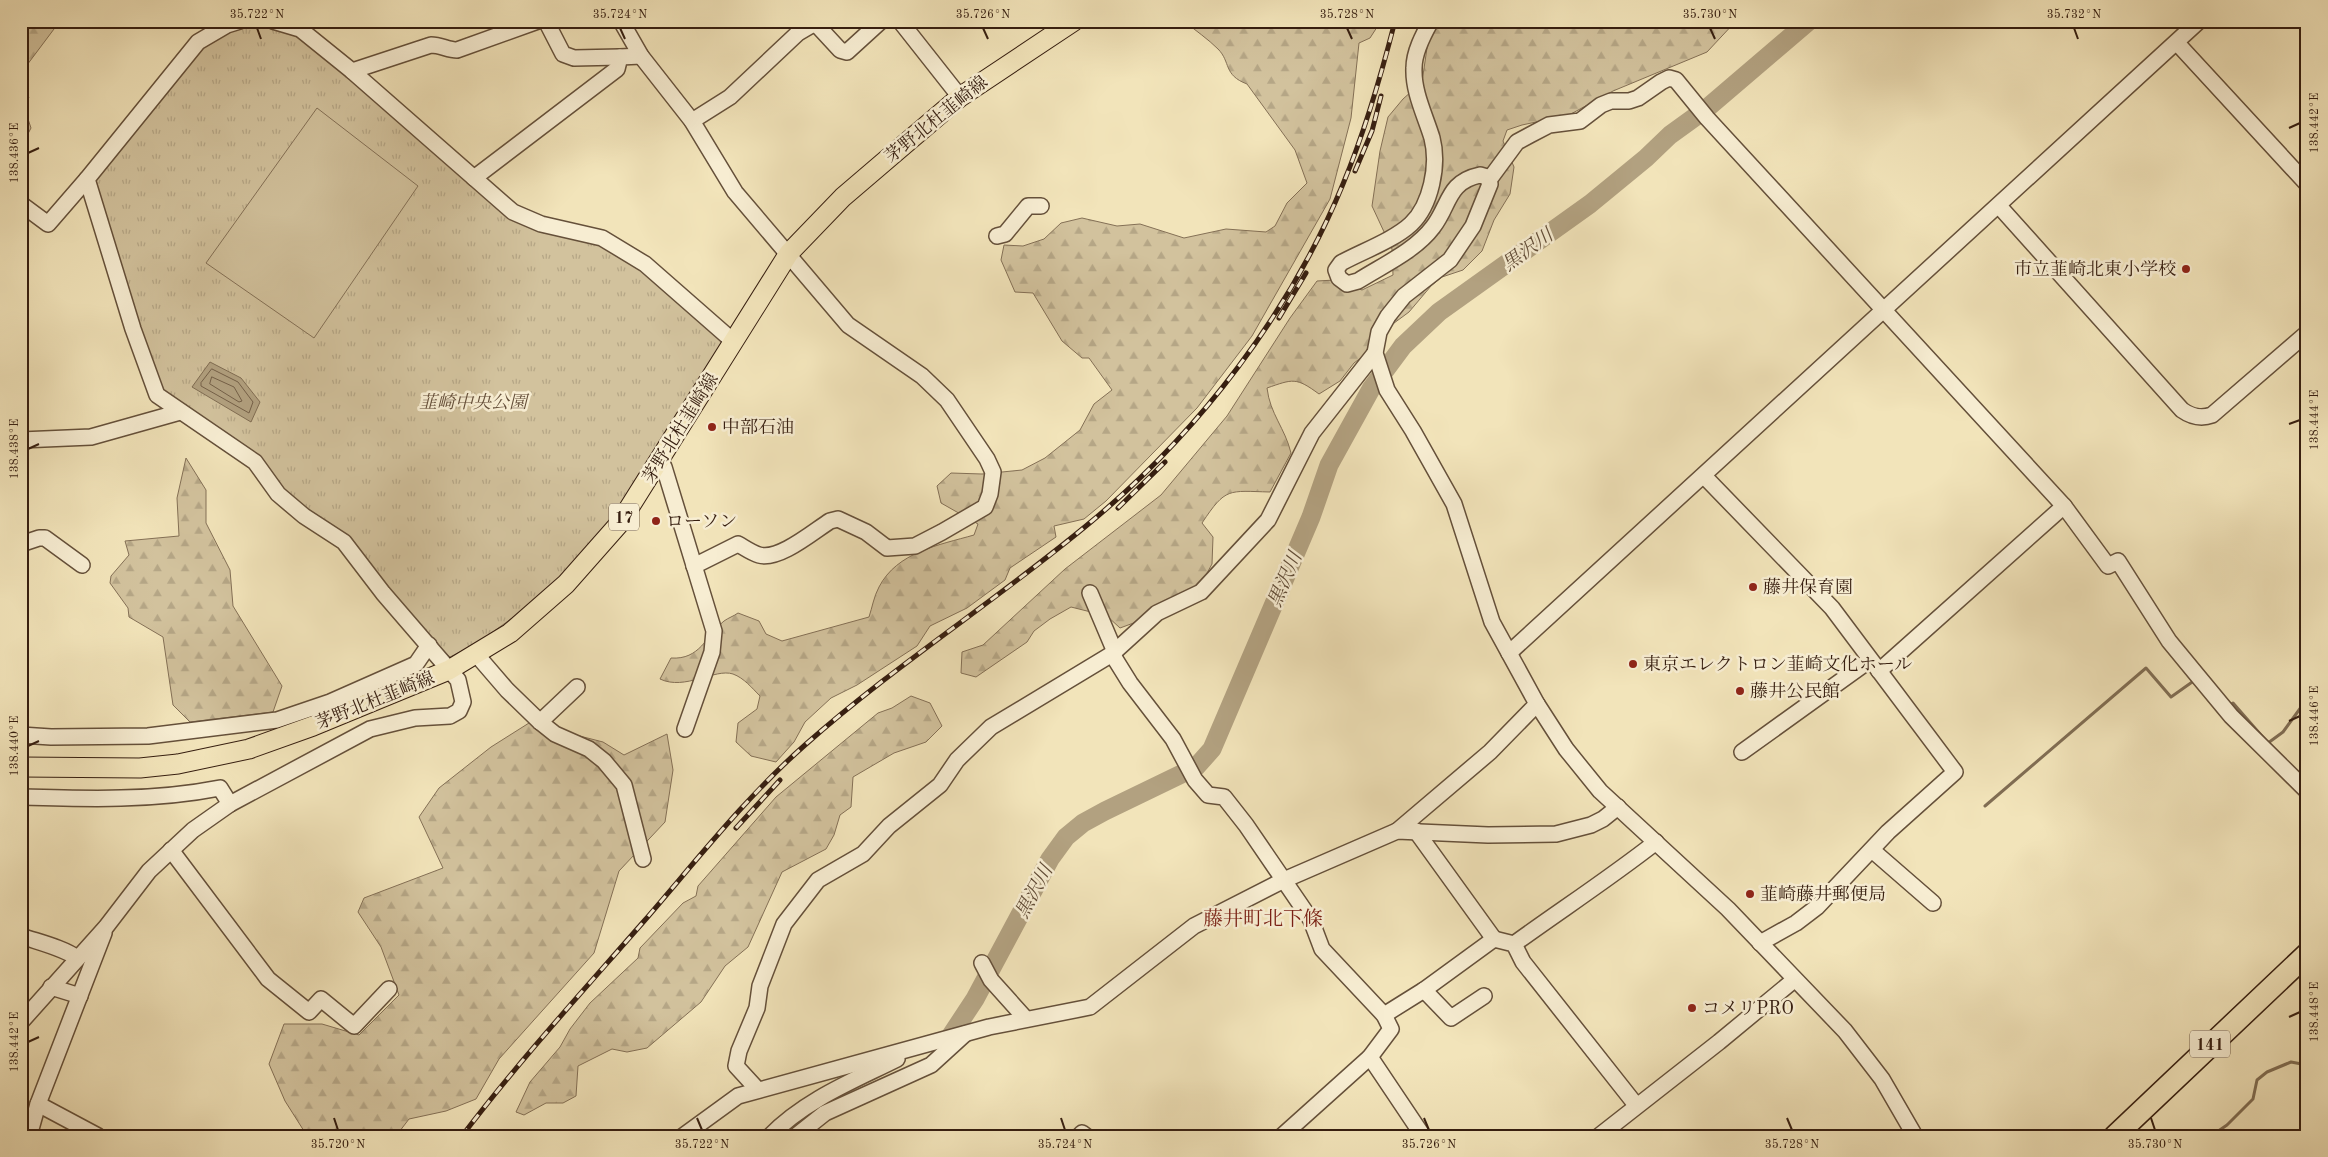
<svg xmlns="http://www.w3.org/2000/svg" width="2328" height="1157" viewBox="0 0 2328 1157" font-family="'Old Standard TT','Noto Serif JP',serif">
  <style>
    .grass { fill: url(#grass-tufts); stroke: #847056 }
    .forest { fill: url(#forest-firs); stroke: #847056 }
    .garden { fill: #d2c29d; stroke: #847056 }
    .water { fill: #b2a180; stroke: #806d53 }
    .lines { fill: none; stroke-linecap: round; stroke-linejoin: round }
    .shore { stroke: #746048; stroke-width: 1 }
    .stream { stroke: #806d53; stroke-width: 3 }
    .river { stroke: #b2a180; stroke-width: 19 }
    .minor-casing { stroke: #65503a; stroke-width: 18 }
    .major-casing { stroke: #361e10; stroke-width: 21 }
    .highway-casing { stroke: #361e10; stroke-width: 24 }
    .minor { stroke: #f7edd2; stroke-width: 15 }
    .major { stroke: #f2e4ba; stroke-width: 19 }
    .highway { stroke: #f2e4ba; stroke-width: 21 }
    .rail-casing { stroke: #361e10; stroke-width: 5 }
    .rail { stroke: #f7edd2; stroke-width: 3; stroke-dasharray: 9; stroke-linecap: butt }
    .ticks { fill: none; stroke: #361e10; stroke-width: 2 }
    .poi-dot { fill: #8f2418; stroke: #f7edd2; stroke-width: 2 }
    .labels { text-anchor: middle; stroke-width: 5; stroke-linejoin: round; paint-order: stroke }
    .shield { fill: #f7edd2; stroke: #705c4a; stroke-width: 1 }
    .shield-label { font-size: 16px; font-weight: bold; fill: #361e10 }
    .street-label { font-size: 18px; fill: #361e10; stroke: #f7edd2 }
    .poi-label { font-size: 18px; fill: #361e10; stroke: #f7edd2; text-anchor: start }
    .park-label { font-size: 18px; font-style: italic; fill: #654f3a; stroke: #f7edd2 }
    .water-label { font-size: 19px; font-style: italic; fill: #614c37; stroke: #f7edd2 }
    .quarter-label { font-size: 20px; fill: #7a1f14; stroke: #f7edd2 }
    .neatline { fill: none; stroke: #361e10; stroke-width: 2 }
    .ticks-label { font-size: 12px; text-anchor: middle; fill: #361e10 }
  </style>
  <defs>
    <pattern id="grass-tufts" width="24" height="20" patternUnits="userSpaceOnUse" patternTransform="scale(1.25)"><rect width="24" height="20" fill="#d2c29d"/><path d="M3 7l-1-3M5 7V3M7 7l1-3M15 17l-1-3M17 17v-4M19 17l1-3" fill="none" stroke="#b5a686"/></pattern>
    <pattern id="forest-firs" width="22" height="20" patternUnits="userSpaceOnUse" patternTransform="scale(1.25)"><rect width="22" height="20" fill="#d2c29d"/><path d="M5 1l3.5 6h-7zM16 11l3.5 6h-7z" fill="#b5a686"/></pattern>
  </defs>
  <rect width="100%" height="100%" fill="#f2e4ba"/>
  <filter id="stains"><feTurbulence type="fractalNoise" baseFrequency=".004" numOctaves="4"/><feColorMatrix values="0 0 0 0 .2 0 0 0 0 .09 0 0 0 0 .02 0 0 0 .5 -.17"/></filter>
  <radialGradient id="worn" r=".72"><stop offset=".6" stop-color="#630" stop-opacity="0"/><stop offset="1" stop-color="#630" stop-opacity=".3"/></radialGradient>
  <path class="grass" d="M 245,26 L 265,26 L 283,29 L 307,43 L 379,102 L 478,189 L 598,243 L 633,262 L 728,343 L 620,517 L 564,581 L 476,644 L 450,657 L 416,625 L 311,516 L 161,392 L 93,181 L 202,46 L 228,30 Z"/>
  <g class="forest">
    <path d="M 21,21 L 60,21 L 21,73 Z"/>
    <path d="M 1184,21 L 1381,21 L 1370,38 L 1359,43 L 1351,118 L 1330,199 L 1252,336 L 1197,408 L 1106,501 L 1084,519 L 1054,526 L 1056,537 L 1010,568 L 1005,580 L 967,608 L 930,626 L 917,646 L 857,685 L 831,698 L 805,722 L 794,742 L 776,762 L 751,756 L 736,742 L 738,723 L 757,709 L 760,696 C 752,688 744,678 733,674 C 715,668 685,691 660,679 L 671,658 C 700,660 706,636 724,621 C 728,618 734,616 738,613 L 759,621 L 766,634 L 782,641 L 869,617 C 872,608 874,596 879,587 C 897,552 939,545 974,535 L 978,524 L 941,503 L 937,486 L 951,473 L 982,474 L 1022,470 L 1045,458 L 1080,430 L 1094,404 L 1112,390 L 1089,358 L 1082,358 L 1062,341 L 1033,293 L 1015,292 L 1001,260 L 1004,245 L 1023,246 L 1044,239 L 1061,223 L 1082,218 L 1117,226 L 1140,224 L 1184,238 L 1226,229 L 1266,232 L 1275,226 L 1287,203 L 1307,183 L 1295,150 L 1247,84 C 1223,75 1231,62 1218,49 C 1208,39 1196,31 1184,21 Z"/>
    <path d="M 1412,21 L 1492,21 L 1494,27 C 1514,30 1533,26 1554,28 L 1560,21 L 1736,21 L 1707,52 L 1613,91 L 1569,115 L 1522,125 L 1507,130 L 1503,141 L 1514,167 L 1510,194 L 1494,220 L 1482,251 L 1463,270 L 1442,277 L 1431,286 L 1409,312 L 1386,329 L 1385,340 L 1354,363 L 1340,381 L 1319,394 C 1296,377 1293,379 1267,388 C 1270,414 1285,428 1291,453 L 1270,492 C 1228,491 1226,487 1202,523 L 1213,537 L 1212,564 L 1201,584 L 1139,621 L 1120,628 L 1107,616 L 1071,607 L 1050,619 L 1034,631 L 1027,642 L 976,677 L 961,673 L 962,652 L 983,645 L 1065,569 L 1161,495 L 1227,416 L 1290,318 L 1317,281 L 1335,280 L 1362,290 L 1393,275 L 1392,249 L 1372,206 L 1380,151 L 1388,117 L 1403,99 L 1422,82 L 1427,48 Z"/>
    <path d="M 21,89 L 29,97 L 24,107 L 31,128 L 21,147 Z"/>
    <path d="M 186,458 L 206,490 L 206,523 L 230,570 L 233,606 L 282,686 L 273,712 L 190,722 L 173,705 L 163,637 L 129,617 L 128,608 L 110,583 L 111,576 L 129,555 L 125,541 L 179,536 L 177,498 Z"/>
    <path d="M 911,696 L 930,703 L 942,726 L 926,742 L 894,753 L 853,777 L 851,807 L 840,815 L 834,835 L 826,849 L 782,872 L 748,947 L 725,966 L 701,1002 L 647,1048 L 627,1052 L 612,1049 L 578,1066 L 576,1096 L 563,1103 L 546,1103 L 524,1115 L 516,1112 L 530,1082 L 560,1047 L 570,1029 L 590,1003 L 638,958 L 640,948 L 683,903 L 696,896 L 698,886 L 776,797 L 878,713 L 892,708 Z"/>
    <path d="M 529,723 L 603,742 L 624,755 L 667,734 L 673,770 L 665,822 L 619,871 L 594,953 L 499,1059 L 476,1099 L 446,1111 L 409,1119 L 396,1136 L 303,1136 L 304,1131 L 285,1101 L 269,1064 L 284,1024 L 322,1024 L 359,1035 L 399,995 L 381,947 L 358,912 L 364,898 L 443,868 L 419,817 L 439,788 L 491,747 Z"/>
  </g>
  <path class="garden" d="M 317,108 L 418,186 L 314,338 L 206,263 Z"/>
  <path class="water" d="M 210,362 L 241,378 L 260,402 L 251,422 L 192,387 Z"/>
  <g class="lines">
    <g class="shore">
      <path d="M 212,369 L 238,382 L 253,402 L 249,413 L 201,386 L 201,383 Z"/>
      <path d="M 212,377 L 234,387 L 242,401 L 239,402 L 210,384 Z"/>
    </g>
    <g class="stream">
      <path d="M 2228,706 L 2233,703 L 2268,743 L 2283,732 L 2307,699"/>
      <path d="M 1985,806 L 2146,668 L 2171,697 L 2195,680"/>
      <path d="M 2211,1136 L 2227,1125 L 2253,1099 L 2257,1080 L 2267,1072 L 2291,1062 L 2307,1065"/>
    </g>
    <g class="river">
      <path d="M 942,1049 L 975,999 L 1050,859 L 1066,837 L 1083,823 L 1105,811 L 1196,767 L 1212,749 L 1311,517 L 1329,465 L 1371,389 L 1403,346 L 1439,312 L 1590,204 L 1646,158 L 1670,135 L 1706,109 L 1809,21"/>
      <path d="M 785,1136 L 799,1122 L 829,1106"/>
    </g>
    <g class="minor-casing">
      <g id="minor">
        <path d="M 273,21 L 300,29 L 352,71 L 513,212 L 541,224 L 602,238 L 645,264 L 734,342"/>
        <path d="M 546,21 L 563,54 L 574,58 L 620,57"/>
        <path d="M 621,21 L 641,56 L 692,121 L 735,192 L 848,325 L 922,376 L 947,400 L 987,459 L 993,472 L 990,494 L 985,507 L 942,532 L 915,546 L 887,548 L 866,532 L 838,519 L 830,521 C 814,531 779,561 759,555 C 752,553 745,548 738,544 L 694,566"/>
        <path d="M 900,21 L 960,97"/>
        <path d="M 1431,21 C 1423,35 1414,52 1414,68 C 1413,92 1425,115 1432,138 C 1439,165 1431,205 1411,224 C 1394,240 1361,252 1341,263 L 1336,270 L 1339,278 L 1347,284 L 1358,281 C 1383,265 1415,251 1433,227 C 1450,205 1447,182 1480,175 L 1487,177 L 1490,184 L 1473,226 L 1450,260 L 1404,296 L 1388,316 L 1379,332 L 1375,353 L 1387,390 L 1413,431 L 1454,504 L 1492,622 L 1537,704 L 1566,749 L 1600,791 L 1728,909 L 1845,1031 L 1882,1079 L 1915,1136"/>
        <path d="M 2177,43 L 2307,184"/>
        <path d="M 352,71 L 431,45 C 441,45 448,50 457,50 L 538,21"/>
        <path d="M 692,121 L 730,97 L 798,33 L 815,23 L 840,50 L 847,52 L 881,21"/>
        <path d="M 474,178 L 617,69 L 620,57 L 641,56"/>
        <path d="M 1489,180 L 1517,142 L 1530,135 L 1549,125 L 1580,121 L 1601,105 L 1611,101 L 1629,101 L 1638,98 L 1661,82 L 1669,78 L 1676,80 L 1707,118 L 2064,506 L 1879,671"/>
        <path d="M 21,204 L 48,224 L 87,179"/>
        <path d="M 1999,206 L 2182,410 C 2192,417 2201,419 2212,415 L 2307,333"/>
        <path d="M 997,236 L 1005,234 L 1028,206 L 1041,206"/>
        <path d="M 21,440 L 91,437 L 180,412"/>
        <path d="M 658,463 L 664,467 L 714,631 L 712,652 L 685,729"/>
        <path d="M 1704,476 L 1832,608 L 1955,772 L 1888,832 L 1817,907 L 1796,923 L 1760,943"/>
        <path d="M 2064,506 L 2108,566 L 2118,561 L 2169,641 L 2197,675 L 2231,716 L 2307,791"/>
        <path d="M 21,544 L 39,538 L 45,538 L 82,565"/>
        <path d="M 1090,593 L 1115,652"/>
        <path d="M 1509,653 L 2199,21"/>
        <path d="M 476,654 L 507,690 L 540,722 L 555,734 L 589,749 L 604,761 L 624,785 L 643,859"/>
        <path d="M 1112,654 L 1130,683 L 1173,739 L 1195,780 L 1208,795 L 1224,797 L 1246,825 L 1311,920 L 1322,949 L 1384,1015 L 1391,1029 L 1370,1057 L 1282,1136"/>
        <path d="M 540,722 L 577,687"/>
        <path d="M 21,735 L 51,737 L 148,736 L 277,720 L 330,702 L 416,664 L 429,645"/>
        <path d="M 1742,752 L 1870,660"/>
        <path d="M 21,797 C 88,799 154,801 220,788 L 230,804"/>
        <path d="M 1397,831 L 1490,752 L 1537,704"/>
        <path d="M 1416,831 L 1494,939"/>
        <path d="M 171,850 L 268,979 L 309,1012 L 321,999 L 354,1026 L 389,989"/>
        <path d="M 1872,850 L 1933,903"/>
        <path d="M 21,936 C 38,942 64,948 77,958"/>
        <path d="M 1514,944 C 1561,910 1610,878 1656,842"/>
        <path d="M 982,963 L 991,980 L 1026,1019"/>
        <path d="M 51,987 L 80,996"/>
        <path d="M 1424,990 L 1451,1018 L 1484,996"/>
        <path d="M 1384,1015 L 1424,990 L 1494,939 L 1514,944 L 1523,962 L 1636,1105"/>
        <path d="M 21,1022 L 106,927 L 149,871 L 193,830 L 230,804 L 370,729 L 415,718 L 450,716 L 459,711 L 463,702 L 458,680 L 383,593 L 344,542 L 304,516 L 278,494 L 255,462 L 157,395 L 133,329 L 87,179 L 198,42 L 227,25 L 240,21"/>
        <path d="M 1370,1057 L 1423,1136"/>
        <path d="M 758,1090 L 736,1066 L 739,1051 L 757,1008 L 760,986 L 784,924 L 818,880 L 863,854 L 889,826 L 940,785 L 957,760 L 991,727 L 1112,654 L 1157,613 L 1201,592 L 1268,520 L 1312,433 L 1375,353"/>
        <path d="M 38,1104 L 98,1136"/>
        <path d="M 29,1136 L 38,1104 L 104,933"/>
        <path d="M 683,1136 L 738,1096 L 989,1027 L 1090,1007 L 1194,926 L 1284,880 L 1397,831 L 1488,835 L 1556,834 L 1591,825 L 1603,819 L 1618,807"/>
        <path d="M 770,1136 C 805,1100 853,1081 897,1059"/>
        <path d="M 796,1136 L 825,1113 L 931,1065 L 965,1034"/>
        <path d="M 1079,1136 L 1082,1133 L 1086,1136"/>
        <path d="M 1599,1136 L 1719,1042 L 1794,980"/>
      </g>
    </g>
    <g class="major-casing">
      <path id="major" d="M 21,767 L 140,768 L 178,764 L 249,749 L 313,726 L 449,670 L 510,633 L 566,584 L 619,524 L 789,253 L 843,197 L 960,97 L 1074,21"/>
    </g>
    <g class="highway-casing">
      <path id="highway" d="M 2115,1136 L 2307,954"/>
    </g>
    <use href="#minor" class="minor"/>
    <use href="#major" class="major"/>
    <use href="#highway" class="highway"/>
    <g class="rail-casing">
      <g id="rail">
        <path d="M 1355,171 L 1372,131 L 1381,96"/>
        <path d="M 1279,318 L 1306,273"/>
        <path d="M 1118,508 L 1165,462"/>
        <path d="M 736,828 L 780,780"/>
        <path d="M 462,1136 C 519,1061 583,991 645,920 C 696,861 746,797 805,745 C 896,664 999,599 1092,521 C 1199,432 1290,313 1343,184 C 1365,131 1381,76 1395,21"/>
      </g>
    </g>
    <use href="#rail" class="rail"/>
  </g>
  <path class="ticks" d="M 257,28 L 261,39M 620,28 L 625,39M 983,28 L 988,39M 1347,28 L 1352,39M 1710,28 L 1715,39M 2074,28 L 2078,39M 2289,128 L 2300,123M 28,153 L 39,148M 2289,424 L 2300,420M 28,449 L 39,444M 2289,721 L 2300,716M 28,746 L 39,741M 2289,1017 L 2300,1012M 28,1042 L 39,1037M 334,1118 L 338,1130M 697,1118 L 702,1130M 1061,1118 L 1065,1130M 1424,1118 L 1429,1130M 1787,1118 L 1792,1130M 2151,1118 L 2155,1130"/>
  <g class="poi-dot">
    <circle cx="2186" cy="269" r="5"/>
    <circle cx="712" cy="427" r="5"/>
    <circle cx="656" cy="521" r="5"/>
    <circle cx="1753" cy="587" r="5"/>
    <circle cx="1633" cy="664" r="5"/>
    <circle cx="1740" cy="691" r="5"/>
    <circle cx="1750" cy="894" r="5"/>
    <circle cx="1692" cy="1008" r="5"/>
  </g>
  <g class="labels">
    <g class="shield">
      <rect x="609" y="503.5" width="30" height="27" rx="4"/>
      <rect x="2190" y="1030.5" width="40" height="27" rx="4"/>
    </g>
    <g class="shield-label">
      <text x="624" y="523">17</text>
      <text x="2210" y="1050">141</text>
    </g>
    <g class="street-label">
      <text transform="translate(936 119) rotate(-39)" y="6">茅野北杜韮崎線</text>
      <text transform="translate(680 428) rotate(-58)" y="6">茅野北杜韮崎線</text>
      <text transform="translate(375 700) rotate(-22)" y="6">茅野北杜韮崎線</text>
    </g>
    <g class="poi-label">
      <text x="2176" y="275" text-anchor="end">市立韮崎北東小学校</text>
      <text x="722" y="433">中部石油</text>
      <text x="666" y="527">ローソン</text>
      <text x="1763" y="593">藤井保育園</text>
      <text x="1643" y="670">東京エレクトロン韮崎文化ホール</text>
      <text x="1750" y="697">藤井公民館</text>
      <text x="1760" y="900">韮崎藤井郵便局</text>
      <text x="1702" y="1014">コメリPRO</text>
    </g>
    <g class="park-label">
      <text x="473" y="408">韮崎中央公園</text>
    </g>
    <g class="water-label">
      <text transform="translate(1527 249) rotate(-36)" y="7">黒沢川</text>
      <text transform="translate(1284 579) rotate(-67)" y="7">黒沢川</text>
      <text transform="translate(1033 891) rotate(-62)" y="7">黒沢川</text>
    </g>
    <g class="quarter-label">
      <text x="1263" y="925">藤井町北下條</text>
    </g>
  </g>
  <rect width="2328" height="1157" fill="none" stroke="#f2e4ba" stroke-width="55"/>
  <rect x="28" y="28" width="2272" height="1102" class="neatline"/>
  <g class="ticks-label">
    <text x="257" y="18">35.722°N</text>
    <text x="620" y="18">35.724°N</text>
    <text x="983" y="18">35.726°N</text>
    <text x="1347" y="18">35.728°N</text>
    <text x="1710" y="18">35.730°N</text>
    <text x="2074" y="18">35.732°N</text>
    <text transform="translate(2314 123) rotate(-90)" y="4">138.442°E</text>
    <text transform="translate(14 153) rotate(-90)" y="4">138.436°E</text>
    <text transform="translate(2314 420) rotate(-90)" y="4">138.444°E</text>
    <text transform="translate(14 449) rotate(-90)" y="4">138.438°E</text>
    <text transform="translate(2314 716) rotate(-90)" y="4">138.446°E</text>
    <text transform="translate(14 746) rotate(-90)" y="4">138.440°E</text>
    <text transform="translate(2314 1012) rotate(-90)" y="4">138.448°E</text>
    <text transform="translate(14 1042) rotate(-90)" y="4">138.442°E</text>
    <text x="338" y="1148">35.720°N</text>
    <text x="702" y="1148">35.722°N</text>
    <text x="1065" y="1148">35.724°N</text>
    <text x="1429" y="1148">35.726°N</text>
    <text x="1792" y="1148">35.728°N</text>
    <text x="2155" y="1148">35.730°N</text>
  </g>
  <rect width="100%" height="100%" filter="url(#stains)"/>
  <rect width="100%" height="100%" fill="url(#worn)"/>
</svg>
